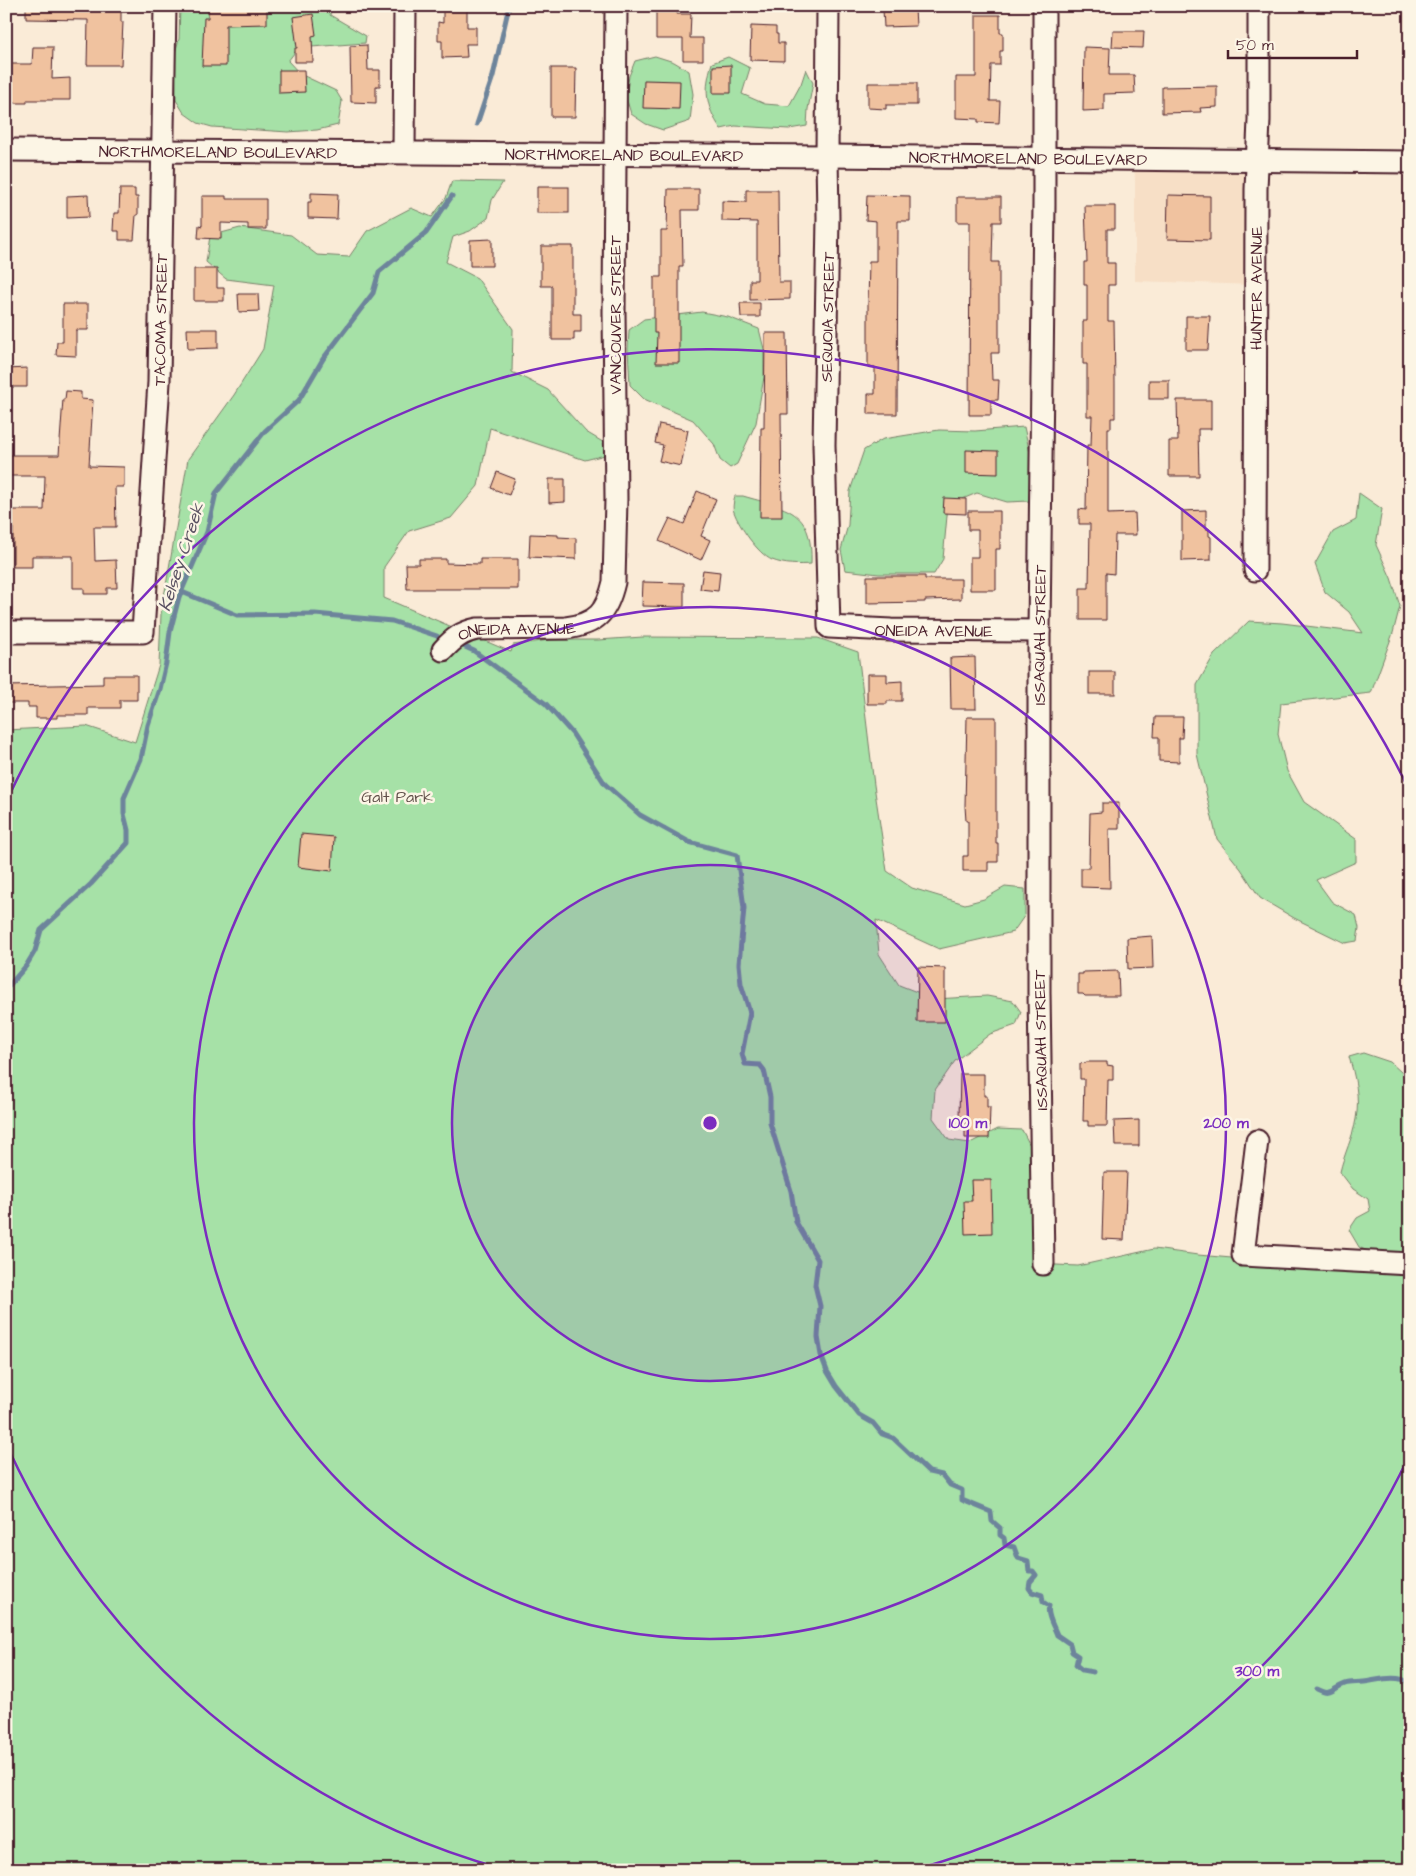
<svg xmlns="http://www.w3.org/2000/svg" width="1416" height="1876" viewBox="0 0 1416 1876" font-family="'Architects Daughter',sans-serif">
  <style>
    .built { fill: #f7dfc6 }
    .green { fill: #a6e1a7; stroke: #788069 }
    .lines { fill: none; stroke-linecap: round; stroke-linejoin: round }
    .stream { stroke: #6d849b; stroke-width: 5 }
    .building { fill: #f0c29f; stroke: #4a1f2b }
    .minor-casing { stroke: #4a1f2b; stroke-width: 25 }
    .minor { stroke: #fcf5e5; stroke-width: 21 }
    .ring { fill: none; stroke: #7b2cbf; stroke-width: 2.5 }
    .labels { text-anchor: middle; stroke-width: 5; stroke-linejoin: round; paint-order: stroke }
    .street-label { font-size: 16px; fill: #4a1f2b; stroke: #fcf5e5 }
    .park-label { font-size: 16px; fill: #61504a; stroke: #fcf5e5 }
    .water-label { font-size: 18px; font-style: italic; fill: #5b5263; stroke: #fcf5e5 }
    .centre { fill: #7b2cbf; stroke: #fcf5e5; stroke-width: 2.5 }
    .ring-label { font-size: 15px; text-anchor: middle; font-weight: bold; fill: #7b2cbf; stroke: #fcf5e5; stroke-width: 5; stroke-linejoin: round; paint-order: stroke }
  </style>
  <rect width="100%" height="100%" fill="#faebd7"/>
  <filter id="ink" filterUnits="userSpaceOnUse"><feTurbulence type="fractalNoise" baseFrequency=".02" numOctaves="2"/><feDisplacementMap in="SourceGraphic" scale="10" xChannelSelector="R" yChannelSelector="G"/><feConvolveMatrix kernelMatrix="1 2 1 2 8 2 1 2 1" color-interpolation-filters="sRGB"/></filter>
  <g filter="url(#ink)">
    <path class="built" d="M 1134,160 L 1258,162 L 1256,285 L 1135,281 L 1135,181 Z"/>
    <g class="green">
      <path d="M 180,6 L 331,6 L 330,15 L 366,36 L 365,43 L 298,48 L 288,61 L 300,74 L 336,91 L 342,101 L 338,125 L 317,130 L 288,132 L 212,127 L 198,123 L 184,113 L 176,100 L 175,53 L 179,39 Z"/>
      <path d="M 655,56 L 674,62 L 689,71 L 693,94 L 690,121 L 663,130 L 646,124 L 631,114 L 626,97 L 629,76 L 635,61 Z"/>
      <path d="M 728,57 L 750,68 L 742,94 L 765,104 L 789,106 L 801,84 L 806,69 L 813,83 L 808,109 L 807,126 L 789,129 L 735,126 L 721,129 C 705,106 704,89 712,63 Z"/>
      <path d="M 452,181 L 503,182 L 492,200 L 488,218 L 470,231 L 453,237 L 446,262 L 477,278 L 513,329 L 512,372 L 548,390 L 586,432 L 606,444 L 605,455 L 585,460 L 490,428 L 478,486 L 451,518 L 409,531 L 384,567 L 384,598 L 511,652 L 513,645 L 549,640 L 598,640 L 643,637 L 818,638 L 858,652 L 874,785 L 887,871 L 912,888 L 965,904 L 984,899 L 1005,887 L 1025,889 L 1025,915 L 1013,932 L 939,949 L 876,920 L 879,954 L 899,985 L 935,999 L 987,996 L 1013,1001 L 1021,1012 L 1016,1025 L 990,1034 L 955,1061 L 935,1090 L 933,1118 L 949,1140 L 970,1143 L 998,1129 L 1022,1130 L 1034,1153 L 1035,1264 L 1078,1266 L 1154,1249 L 1198,1255 L 1332,1267 L 1410,1269 L 1410,1870 L 6,1870 L 6,730 L 86,726 L 135,742 L 159,665 L 161,614 L 188,459 L 234,395 L 263,349 L 274,285 L 226,279 L 206,262 L 210,236 L 240,228 L 291,235 L 317,255 L 349,257 L 367,231 L 411,208 L 432,217 L 446,198 Z"/>
      <path d="M 702,312 L 728,317 L 759,329 L 764,349 L 764,377 L 756,423 L 737,464 L 730,468 L 720,460 L 714,444 L 693,420 L 644,399 L 630,385 L 628,349 L 629,330 L 644,319 Z"/>
      <path d="M 1024,427 L 1034,471 L 1030,501 L 1007,502 L 977,493 L 948,505 L 943,559 L 934,574 L 879,574 L 845,570 L 841,550 L 848,525 L 850,491 L 864,450 L 883,439 L 939,430 L 975,431 Z"/>
      <path d="M 1359,493 L 1382,509 L 1376,545 L 1391,578 L 1400,606 L 1393,633 L 1371,693 L 1281,703 L 1278,734 L 1287,771 L 1304,802 L 1356,839 L 1356,862 L 1316,880 L 1332,902 L 1356,915 L 1359,928 L 1357,941 L 1345,943 L 1294,918 L 1260,898 L 1241,869 L 1217,839 L 1197,754 L 1197,685 L 1214,655 L 1249,621 L 1282,623 L 1363,633 L 1349,612 L 1325,592 L 1315,564 L 1333,532 L 1356,520 Z"/>
      <path d="M 735,496 L 743,496 C 787,509 813,509 811,564 C 798,565 785,565 772,560 C 758,554 739,526 734,512 C 732,507 734,501 735,496 Z"/>
      <path d="M 1363,1053 L 1390,1062 L 1401,1072 L 1410,1065 L 1410,1255 L 1373,1254 L 1359,1247 L 1349,1230 L 1357,1218 L 1370,1211 L 1368,1199 L 1353,1189 L 1340,1172 C 1344,1154 1353,1137 1356,1119 C 1360,1098 1355,1076 1349,1057 Z"/>
    </g>
    <g class="lines">
      <g class="stream">
        <path d="M 477,124 L 493,76 L 509,6"/>
        <path d="M 182,592 L 237,615 L 315,614 L 392,621 L 437,636"/>
        <path d="M 465,647 L 474,651 L 546,704 L 572,733 L 605,784 L 640,815 L 689,842 L 737,855 L 744,908 L 739,964 L 741,984 L 750,1013 L 742,1054 L 745,1064 L 760,1065 L 764,1070 L 770,1097 L 770,1123 L 791,1191 L 796,1222 L 818,1260 L 815,1285 L 820,1306 L 818,1337 L 821,1355 L 827,1371 L 836,1386 L 859,1415 L 873,1423 L 882,1434 L 893,1438 L 929,1472 L 942,1475 L 950,1485 L 962,1490 L 962,1500 L 991,1512 L 992,1521 L 1000,1528 L 1000,1535 L 1004,1538 L 1005,1545 L 1014,1547 L 1018,1558 L 1028,1561 L 1029,1571 L 1033,1571 L 1036,1575 L 1030,1582 L 1029,1588 L 1032,1592 L 1042,1595 L 1043,1602 L 1049,1606 C 1046,1614 1054,1627 1057,1635 L 1070,1644 L 1072,1652 L 1078,1656 L 1076,1665 L 1082,1670 L 1093,1672"/>
        <path d="M 6,989 L 26,966 L 35,951 L 41,930 L 91,884 L 128,843 L 128,830 L 124,814 L 124,798 L 141,759 L 148,725 L 160,689 L 166,663 L 170,632 L 179,597 L 207,532 L 216,493 L 265,431 L 299,400 L 323,359 L 373,293 L 379,272 L 426,233 L 452,196"/>
        <path d="M 1317,1689 C 1332,1697 1331,1689 1345,1684 C 1351,1682 1357,1683 1364,1682 C 1379,1680 1397,1674 1410,1683"/>
      </g>
    </g>
    <g class="building">
      <path d="M 26,6 L 121,6 L 121,22 L 123,22 L 121,65 L 87,65 L 88,20 L 26,19 Z"/>
      <path d="M 208,6 L 267,6 L 267,24 L 226,25 L 226,66 L 202,66 L 204,18 L 208,18 Z"/>
      <path d="M 443,8 L 467,8 L 467,27 L 476,27 L 476,44 L 466,44 L 467,57 L 442,58 L 442,41 L 438,41 L 438,22 L 443,23 Z"/>
      <path d="M 656,8 L 677,8 L 677,14 L 691,14 L 690,38 L 703,38 L 703,60 L 683,60 L 683,39 L 656,39 Z"/>
      <path d="M 883,9 L 915,9 L 916,26 L 884,27 Z"/>
      <path d="M 313,14 L 316,35 L 312,36 L 313,62 L 295,62 L 295,48 L 297,48 L 293,17 Z"/>
      <path d="M 976,15 L 1000,15 L 1000,33 L 1003,33 L 1003,51 L 1000,51 L 1000,65 L 991,65 L 990,101 L 1000,101 L 999,123 L 978,122 L 978,119 L 956,118 L 956,77 L 976,77 Z"/>
      <path d="M 751,26 L 776,27 L 776,34 L 778,34 L 778,43 L 784,43 L 784,61 L 750,60 Z"/>
      <path d="M 1113,31 L 1144,31 L 1143,48 L 1112,47 Z"/>
      <path d="M 367,45 L 368,70 L 380,70 L 380,86 L 376,86 L 376,103 L 351,102 L 350,46 Z"/>
      <path d="M 33,47 L 53,47 L 52,79 L 70,78 L 70,100 L 27,100 L 27,103 L 6,103 L 6,64 L 32,64 Z"/>
      <path d="M 1084,47 L 1110,48 L 1109,75 L 1134,75 L 1135,93 L 1104,94 L 1104,110 L 1083,111 Z"/>
      <path d="M 731,65 L 731,93 L 713,93 L 713,66 Z"/>
      <path d="M 551,68 L 576,68 L 575,117 L 551,117 Z"/>
      <path d="M 279,70 L 304,70 L 305,92 L 279,93 Z"/>
      <path d="M 644,80 L 680,81 L 679,109 L 643,108 Z"/>
      <path d="M 868,83 L 917,83 L 917,105 L 886,105 L 886,109 L 868,108 Z"/>
      <path d="M 1217,86 L 1217,107 L 1200,108 L 1201,112 L 1162,113 L 1162,87 Z"/>
      <rect x="537" y="187" width="32" height="26"/>
      <path d="M 120,189 L 135,189 L 135,197 L 138,197 L 138,215 L 136,215 L 134,240 L 119,240 L 119,231 L 113,231 L 114,213 L 119,213 Z"/>
      <path d="M 668,189 L 699,189 L 699,210 L 682,210 L 683,266 L 679,266 L 679,363 L 656,363 L 657,333 L 654,333 L 654,277 L 661,277 L 661,231 L 667,231 Z"/>
      <path d="M 746,190 L 778,190 L 779,282 L 790,282 L 790,299 L 750,300 L 750,280 L 757,280 L 757,222 L 722,221 L 722,201 L 746,202 Z"/>
      <path d="M 311,193 L 338,194 L 337,219 L 308,218 L 308,202 L 311,202 Z"/>
      <path d="M 88,195 L 89,217 L 67,218 L 67,196 Z"/>
      <path d="M 867,195 L 910,196 L 910,221 L 898,221 L 897,414 L 868,414 L 868,394 L 875,394 L 875,367 L 868,367 L 868,304 L 869,261 L 876,261 L 876,221 L 866,220 Z"/>
      <path d="M 1168,195 L 1210,196 L 1210,240 L 1167,239 Z"/>
      <path d="M 202,196 L 226,196 L 226,199 L 266,199 L 266,229 L 248,229 L 248,224 L 221,223 L 221,239 L 198,238 L 199,225 L 202,226 Z"/>
      <path d="M 957,197 L 1001,197 L 1001,222 L 993,222 L 992,262 L 999,262 L 999,353 L 991,353 L 992,380 L 999,380 L 998,400 L 991,400 L 991,415 L 969,415 L 970,222 L 957,222 Z"/>
      <path d="M 1085,206 L 1115,206 L 1115,229 L 1107,229 L 1107,263 L 1115,263 L 1115,285 L 1108,285 L 1108,321 L 1114,321 L 1115,383 L 1115,418 L 1111,418 L 1111,428 L 1108,428 L 1108,514 L 1135,513 L 1136,535 L 1115,535 L 1114,574 L 1106,573 L 1106,620 L 1080,620 L 1080,588 L 1089,588 L 1090,524 L 1079,524 L 1079,509 L 1086,510 L 1087,445 L 1091,445 L 1092,416 L 1087,416 L 1087,364 L 1083,364 L 1083,321 L 1087,321 L 1087,285 L 1084,285 L 1084,262 L 1087,262 Z"/>
      <path d="M 492,239 L 492,266 L 470,266 L 470,240 Z"/>
      <path d="M 541,246 L 573,246 L 573,314 L 581,314 L 581,332 L 574,332 L 574,340 L 552,340 L 552,286 L 541,286 Z"/>
      <path d="M 194,269 L 217,269 L 217,288 L 224,288 L 224,301 L 194,301 Z"/>
      <path d="M 238,294 L 258,294 L 259,311 L 239,312 Z"/>
      <path d="M 740,303 L 760,303 L 760,317 L 741,317 Z"/>
      <path d="M 63,304 L 88,304 L 88,330 L 76,330 L 76,356 L 56,355 L 57,342 L 63,342 Z"/>
      <path d="M 1186,316 L 1210,316 L 1208,350 L 1186,350 Z"/>
      <path d="M 187,329 L 218,329 L 218,348 L 188,349 Z"/>
      <path d="M 765,333 L 787,333 L 788,414 L 781,414 L 782,517 L 760,517 L 761,428 L 764,428 Z"/>
      <path d="M 27,368 L 27,387 L 7,387 L 7,369 Z"/>
      <rect x="1149" y="380" width="20" height="19"/>
      <path d="M 66,391 L 81,392 L 81,399 L 93,400 L 89,466 L 124,467 L 124,487 L 115,487 L 116,527 L 94,527 L 95,561 L 116,560 L 117,588 L 107,588 L 107,594 L 84,594 L 84,588 L 73,588 L 73,556 L 32,556 L 32,567 L 13,567 L 13,510 L 44,510 L 45,476 L 7,476 L 6,456 L 7,455 L 59,455 L 63,399 L 65,399 Z"/>
      <path d="M 1177,400 L 1211,400 L 1211,429 L 1198,429 L 1199,476 L 1169,476 L 1169,441 L 1178,441 Z"/>
      <path d="M 659,424 L 688,430 L 681,466 L 659,461 L 663,445 L 655,443 Z"/>
      <path d="M 966,450 L 998,451 L 998,474 L 966,473 Z"/>
      <path d="M 497,472 L 515,479 L 509,495 L 491,488 Z"/>
      <path d="M 549,479 L 565,479 L 565,502 L 549,503 Z"/>
      <path d="M 697,491 L 716,499 L 701,536 L 710,540 L 701,560 L 659,541 L 670,518 L 684,524 Z"/>
      <path d="M 944,498 L 966,499 L 966,514 L 943,513 Z"/>
      <path d="M 1206,510 L 1206,529 L 1209,529 L 1209,536 L 1211,537 L 1211,560 L 1182,561 L 1182,511 Z"/>
      <path d="M 968,511 L 1000,511 L 1000,549 L 996,549 L 996,590 L 970,590 L 970,557 L 978,557 L 978,530 L 968,530 Z"/>
      <path d="M 530,534 L 558,535 L 558,537 L 576,538 L 576,559 L 529,557 Z"/>
      <path d="M 419,559 L 446,559 L 446,563 L 480,564 L 480,559 L 518,559 L 518,589 L 407,589 L 406,564 L 419,564 Z"/>
      <path d="M 703,570 L 720,572 L 718,591 L 700,589 Z"/>
      <path d="M 867,576 L 925,576 L 925,579 L 961,579 L 961,599 L 925,600 L 925,602 L 867,603 Z"/>
      <path d="M 643,582 L 684,583 L 684,607 L 642,606 Z"/>
      <path d="M 975,657 L 976,709 L 951,709 L 950,658 Z"/>
      <rect x="1089" y="672" width="26" height="22"/>
      <path d="M 867,674 L 887,674 L 887,682 L 902,681 L 902,701 L 887,701 L 887,704 L 867,704 Z"/>
      <path d="M 103,675 L 137,675 L 137,700 L 120,700 L 120,708 L 88,708 L 88,715 L 57,715 L 57,718 L 36,718 L 36,707 L 28,707 L 28,703 L 6,703 L 6,686 L 103,684 Z"/>
      <path d="M 967,717 L 996,717 L 996,843 L 998,843 L 998,862 L 988,862 L 988,871 L 963,871 L 963,856 L 968,856 L 968,821 L 966,821 L 965,806 Z"/>
      <path d="M 1155,717 L 1183,717 L 1182,738 L 1179,738 L 1179,762 L 1159,761 L 1159,737 L 1154,737 Z"/>
      <path d="M 1102,803 L 1119,803 L 1119,829 L 1109,829 L 1110,888 L 1081,887 L 1081,868 L 1089,868 L 1090,813 L 1102,812 Z"/>
      <path d="M 301,834 L 334,837 L 332,871 L 298,867 Z"/>
      <path d="M 1152,936 L 1153,968 L 1128,969 L 1127,938 Z"/>
      <path d="M 918,967 L 945,968 L 945,1022 L 917,1022 Z"/>
      <path d="M 1118,971 L 1119,996 L 1085,996 L 1083,994 L 1078,994 L 1078,974 L 1083,974 L 1083,972 Z"/>
      <path d="M 1086,1062 L 1107,1062 L 1107,1065 L 1113,1066 L 1113,1080 L 1108,1080 L 1107,1126 L 1088,1126 L 1088,1121 L 1083,1121 L 1084,1079 L 1080,1079 L 1080,1064 L 1086,1063 Z"/>
      <path d="M 960,1074 L 984,1074 L 984,1096 L 987,1096 L 987,1107 L 990,1107 L 989,1138 L 965,1138 L 965,1117 L 959,1117 Z"/>
      <path d="M 1139,1120 L 1139,1146 L 1115,1146 L 1114,1121 Z"/>
      <path d="M 1104,1172 L 1127,1172 L 1124,1240 L 1102,1239 Z"/>
      <path d="M 971,1180 L 991,1180 L 992,1233 L 965,1234 L 964,1201 L 972,1201 Z"/>
    </g>
    <g class="lines">
      <g class="minor-casing">
        <g id="minor">
          <path id="s1" d="M 828,6 L 827,156 L 828,218 L 824,445 L 829,627 L 891,630 L 1039,631"/>
          <path id="s2" d="M 6,150 L 827,156 L 1410,162"/>
          <path d="M 404,152 L 405,6"/>
          <path id="s3" d="M 1255,570 L 1256,189 L 1259,120 L 1259,6"/>
          <path id="s4" d="M 6,632 L 143,632 L 159,382 L 165,6"/>
          <path id="s5" d="M 443,650 C 454,638 462,632 477,629 L 566,628 C 597,624 607,612 614,582 L 616,499 L 614,312 L 616,6"/>
          <path d="M 1257,1141 L 1243,1255 L 1410,1264"/>
          <path id="s6" d="M 1043,1264 L 1039,992 L 1039,631 L 1044,204 L 1044,6"/>
        </g>
      </g>
      <use href="#minor" class="minor"/>
    </g>
  </g>
  <circle cx="710" cy="1123" r="258" fill="#7b2cbf" fill-opacity=".12"/>
  <g class="ring">
    <circle cx="710" cy="1123" r="258"/>
    <circle cx="710" cy="1123" r="516"/>
    <path d="M1409 1456A774 774 0 0 1 917 1869M503 1869A774 774 0 0 1 9 1450M9 796A774 774 0 0 1 1409 790"/>
  </g>
  <g class="labels">
    <g class="street-label">
      <text dy="6" stroke="none"><textPath href="#s2" startOffset="212">NORTHMORELAND BOULEVARD</textPath></text>
      <text dy="6" stroke="none"><textPath href="#s2" startOffset="618">NORTHMORELAND BOULEVARD</textPath></text>
      <text dy="6" stroke="none"><textPath href="#s2" startOffset="1022">NORTHMORELAND BOULEVARD</textPath></text>
      <text dy="6" stroke="none"><textPath href="#s3" startOffset="282">HUNTER AVENUE</textPath></text>
      <text transform="translate(615 315) rotate(-90)" y="6">VANCOUVER STREET</text>
      <text transform="translate(827 317) rotate(-89)" y="6">SEQUOIA STREET</text>
      <text dy="6" stroke="none"><textPath href="#s4" startOffset="450">TACOMA STREET</textPath></text>
      <text dy="6" stroke="none"><textPath href="#s1" startOffset="726">ONEIDA AVENUE</textPath></text>
      <text dy="6" stroke="none"><textPath href="#s5" startOffset="80">ONEIDA AVENUE</textPath></text>
      <text dy="6" stroke="none"><textPath href="#s6" startOffset="629">ISSAQUAH STREET</textPath></text>
      <text transform="translate(1040 1040) rotate(-91)" y="6">ISSAQUAH STREET</text>
    </g>
    <g class="park-label">
      <text x="397" y="802">Galt Park</text>
    </g>
    <g class="water-label">
      <text transform="translate(181 557) rotate(-72)" y="6">Kelsey Creek</text>
    </g>
  </g>
  <circle cx="710" cy="1123" r="8" class="centre"/>
  <g class="ring-label">
    <text x="968" y="1128">100 m</text>
    <text x="1226" y="1128">200 m</text>
    <text x="1257" y="1676">300 m</text>
  </g>
  <rect width="1416" height="1876" fill="none" stroke="#fcf5e5" stroke-width="25"/>
  <rect x="12" y="12" width="1391" height="1851" fill="none" stroke="#4a1f2b" stroke-width="2" filter="url(#ink)"/>
  <path d="M1228 50v8h129v-8" fill="none" stroke="#4a1f2b" stroke-width="2.5"/>
  <text x="1236" y="50" font-size="15" fill="#4a1f2b" stroke="#fcf5e5" stroke-width="4" paint-order="stroke">50 m</text>
</svg>
